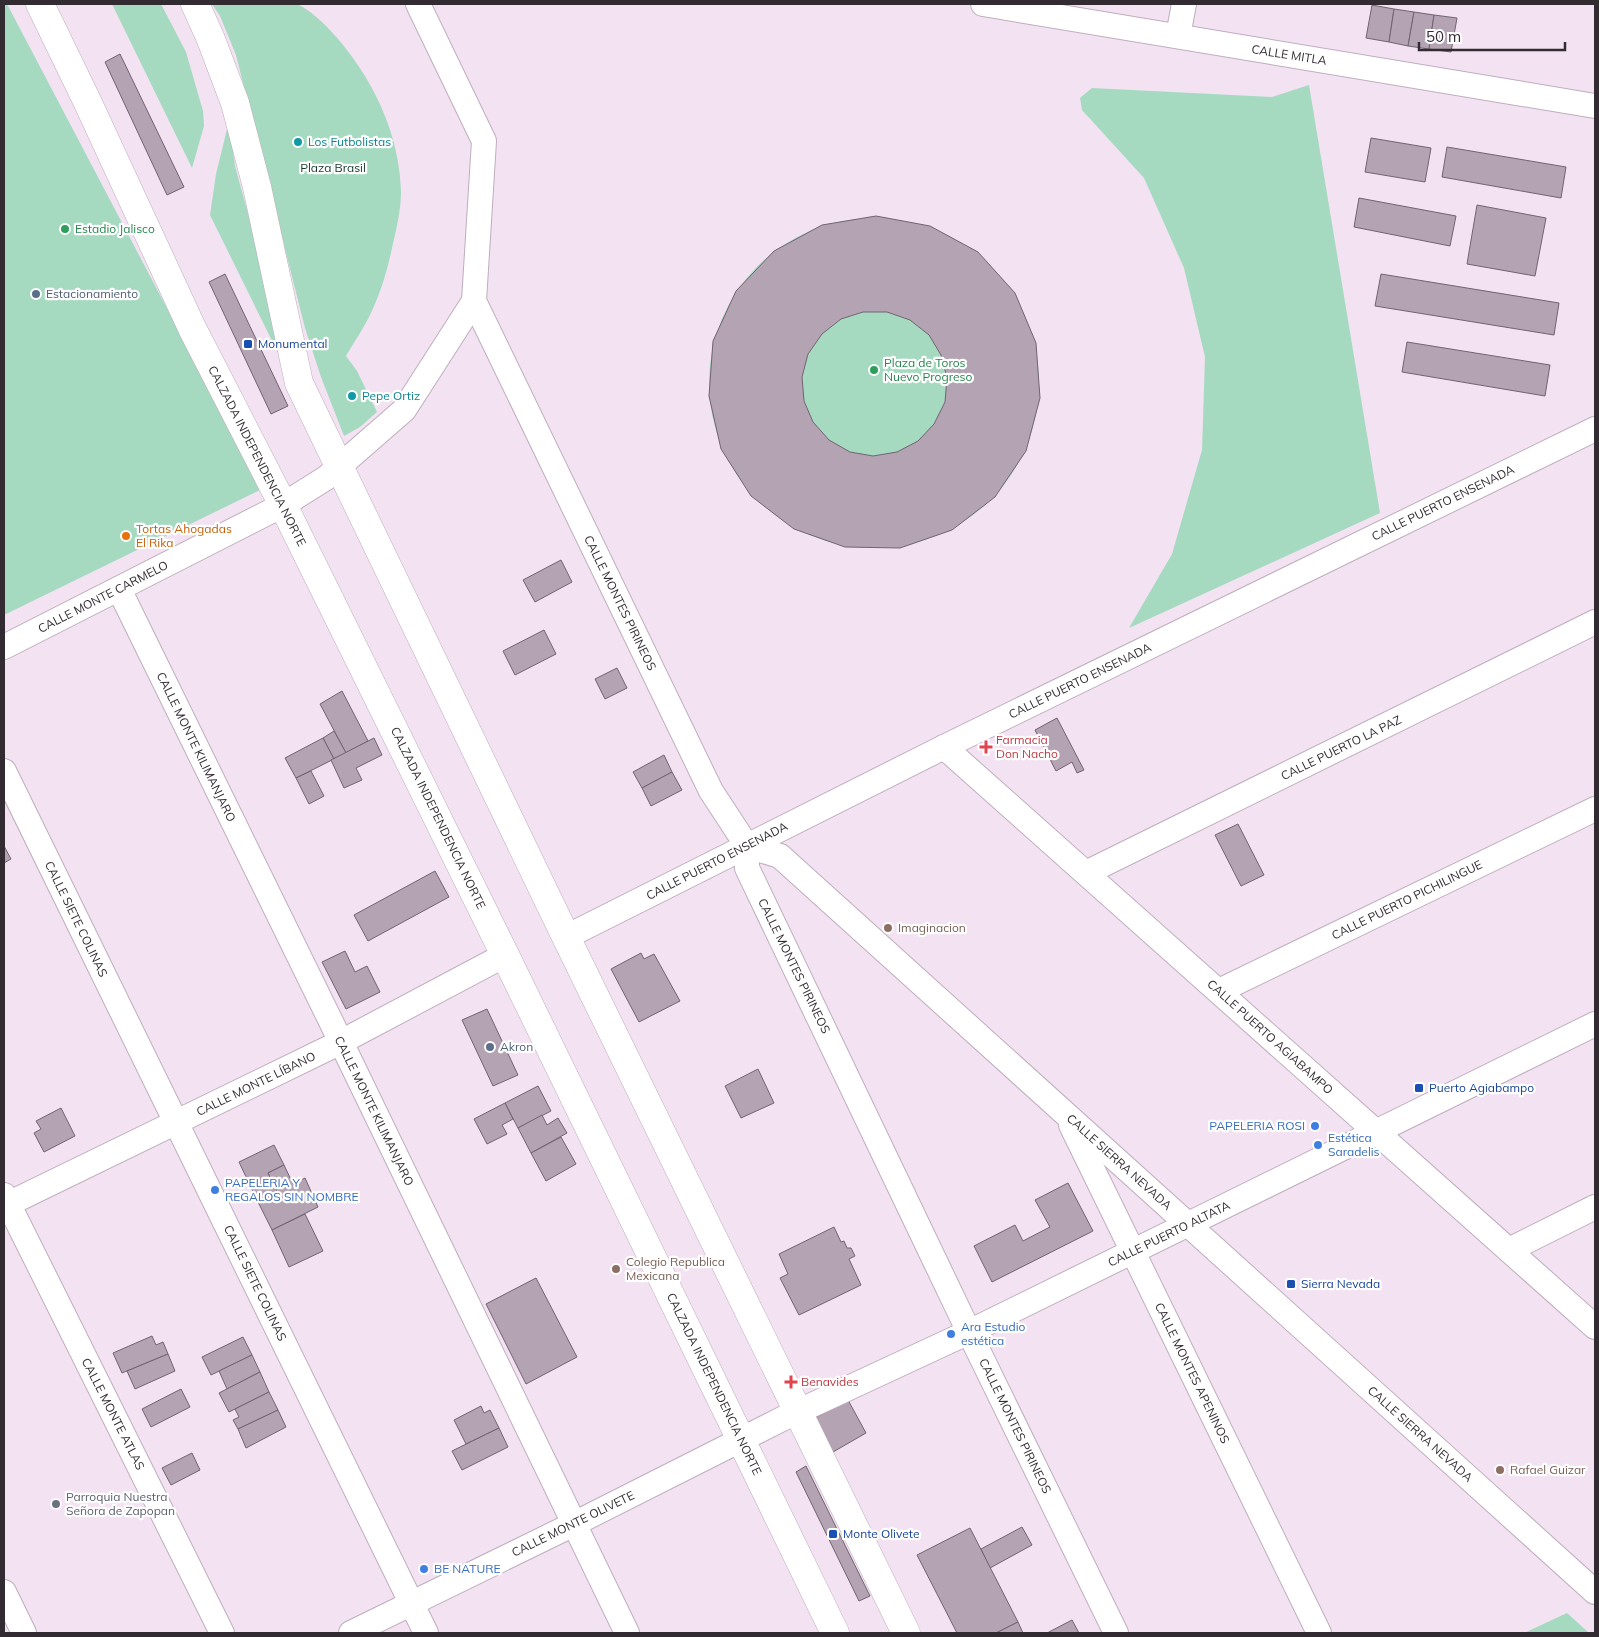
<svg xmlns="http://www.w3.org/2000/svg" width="1599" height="1637" viewBox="0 0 1599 1637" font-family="Mulish,sans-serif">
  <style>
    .green { fill: #a5dac0 }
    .building { fill: #b4a4b3; stroke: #726371; fill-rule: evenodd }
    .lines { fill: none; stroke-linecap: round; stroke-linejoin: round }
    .minor-casing { stroke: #beaebd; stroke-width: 26 }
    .major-casing { stroke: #beaebd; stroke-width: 29 }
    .minor { stroke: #fff; stroke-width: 24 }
    .major { stroke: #fff; stroke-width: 28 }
    .culture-dot { fill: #0f9aa8; stroke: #fff; stroke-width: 2 }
    .leisure-dot { fill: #2e9e5b; stroke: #fff; stroke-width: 2 }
    .service-dot { fill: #5c6f8a; stroke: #fff; stroke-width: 2 }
    .transit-dot { fill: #1a4fb4; stroke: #fff; stroke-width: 2 }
    .food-dot { fill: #e8710a; stroke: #fff; stroke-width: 2 }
    .health-dot { fill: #e0444e; stroke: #fff; stroke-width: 2 }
    .education-dot { fill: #8d6e63; stroke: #fff; stroke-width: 2 }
    .shop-dot { fill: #3f7fe0; stroke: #fff; stroke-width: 2 }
    .worship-dot { fill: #6b7280; stroke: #fff; stroke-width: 2 }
    .labels { text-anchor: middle; stroke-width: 4.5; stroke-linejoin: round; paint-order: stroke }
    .street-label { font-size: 12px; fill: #322c32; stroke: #fff }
    .culture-label { font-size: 12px; fill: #0d838f; stroke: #fff; text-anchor: start }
    .park-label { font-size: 12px; fill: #123727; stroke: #fff }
    .leisure-label { font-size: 12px; fill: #27864d; stroke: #fff; text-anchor: start }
    .service-label { font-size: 12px; fill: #4e5e75; stroke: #fff; text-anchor: start }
    .transit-label { font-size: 12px; fill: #164399; stroke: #fff; text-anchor: start }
    .food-label { font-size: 12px; fill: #c56008; stroke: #fff; text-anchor: start }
    .health-label { font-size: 12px; fill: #be3a42; stroke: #fff; text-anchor: start }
    .education-label { font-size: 12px; fill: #785e54; stroke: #fff; text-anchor: start }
    .shop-label { font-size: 12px; fill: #366cbe; stroke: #fff; text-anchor: start }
    .worship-label { font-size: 12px; fill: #5b616d; stroke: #fff; text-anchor: start }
  </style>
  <rect width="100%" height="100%" fill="#f3e2f2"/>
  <g class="green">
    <path d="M 4,4 L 7,4 L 262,489 L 4,615 Z"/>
    <path d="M 112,4 L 161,4 L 186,52 L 203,111 L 204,126 L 192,168 Z"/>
    <path d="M 212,4 C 226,4 291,1 299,5 C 320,16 342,42 355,61 C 382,99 400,145 401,192 C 401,210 396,231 392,248 C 387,271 381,292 371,313 C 364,328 354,342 346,356 L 357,371 L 377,412 L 360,427 L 344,436 L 321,377 L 305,328 L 236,55 L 220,16 Z"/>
    <path d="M 1309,85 L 1380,513 L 1129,628 L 1172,554 L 1202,450 L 1205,357 L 1184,268 L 1144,178 L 1082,110 L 1080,98 L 1092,88 L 1272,97 Z"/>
    <path d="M 229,121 L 235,166 L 274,309 L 283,363 L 210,215 L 216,174 Z"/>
    <circle cx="874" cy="383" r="165"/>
    <path d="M 1567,1613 L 1589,1633 L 1524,1633 Z"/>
  </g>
  <g class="building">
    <path d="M 1372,5 L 1394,9 L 1389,42 L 1366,38 Z"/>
    <path d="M 1394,9 L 1414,12 L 1408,46 L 1389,42 Z"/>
    <path d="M 1414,12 L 1434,15 L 1429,49 L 1408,46 Z"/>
    <path d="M 1434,15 L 1457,18 L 1451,52 L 1429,49 Z"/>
    <path d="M 120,54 L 184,187 L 167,195 L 105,62 Z"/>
    <path d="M 1371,138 L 1431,148 L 1425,182 L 1365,172 Z"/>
    <path d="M 1447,147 L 1566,167 L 1561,198 L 1442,177 Z"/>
    <path d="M 1359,198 L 1456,216 L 1450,246 L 1354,227 Z"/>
    <path d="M 1477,205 L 1546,218 L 1535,276 L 1467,264 Z"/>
    <path d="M 876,216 L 930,226 L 978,252 L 1015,293 L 1036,343 L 1040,398 L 1026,451 L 995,497 L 952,530 L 900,548 L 845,547 L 794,529 L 751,496 L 721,449 L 709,396 L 713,341 L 736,291 L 774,251 L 822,225 ZM 863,312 L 887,312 L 910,320 L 929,335 L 941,355 L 947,378 L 945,402 L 934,424 L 918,441 L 897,452 L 873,456 L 850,452 L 829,440 L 813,422 L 804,401 L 802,377 L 808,354 L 822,334 L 841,319 Z"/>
    <path d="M 225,274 L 288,406 L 271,414 L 209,282 Z"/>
    <path d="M 1381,274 L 1559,303 L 1554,335 L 1375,306 Z"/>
    <path d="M 1407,342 L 1550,365 L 1545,396 L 1402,372 Z"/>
    <path d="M 561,560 L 572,582 L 535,602 L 523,580 Z"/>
    <path d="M 544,630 L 556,654 L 515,675 L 503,651 Z"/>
    <path d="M 617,668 L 627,688 L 605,699 L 595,679 Z"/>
    <path d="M 342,691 L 368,741 L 346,753 L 320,704 Z"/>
    <path d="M 1057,718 L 1084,770 L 1077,773 L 1072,762 L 1056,771 L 1035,730 Z"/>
    <path d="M 334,731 L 346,753 L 334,759 L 323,738 Z"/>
    <path d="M 323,738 L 334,759 L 296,778 L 285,758 Z"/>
    <path d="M 374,738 L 382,755 L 356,768 L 362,780 L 344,788 L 331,760 Z"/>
    <path d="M 664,755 L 672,772 L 642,788 L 633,772 Z"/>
    <path d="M 311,771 L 324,796 L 309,804 L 296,778 Z"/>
    <path d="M 672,772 L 682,790 L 651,806 L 642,788 Z"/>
    <path d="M 1238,824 L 1264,875 L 1241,886 L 1215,835 Z"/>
    <path d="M 4,846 L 11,859 L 4,863 Z"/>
    <path d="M 435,871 L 449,897 L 368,941 L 354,915 Z"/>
    <path d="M 345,951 L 355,972 L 367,966 L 380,992 L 346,1009 L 322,962 Z"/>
    <path d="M 641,953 L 644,959 L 654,954 L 680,1001 L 639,1022 L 611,969 Z"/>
    <path d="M 487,1009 L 518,1075 L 493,1086 L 462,1020 Z"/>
    <path d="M 758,1069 L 774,1103 L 741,1118 L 725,1086 Z"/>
    <path d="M 538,1086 L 551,1111 L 518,1128 L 505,1103 Z"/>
    <path d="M 505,1103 L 513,1119 L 502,1125 L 507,1134 L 487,1144 L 474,1119 Z"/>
    <path d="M 61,1108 L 75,1136 L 44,1152 L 34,1133 L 41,1129 L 36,1121 Z"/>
    <path d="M 542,1115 L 547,1125 L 558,1118 L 567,1133 L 531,1153 L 518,1128 Z"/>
    <path d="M 561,1137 L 576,1164 L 546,1181 L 531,1153 Z"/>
    <path d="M 274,1145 L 284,1165 L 268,1173 L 277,1191 L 257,1200 L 239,1162 Z"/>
    <path d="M 284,1165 L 293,1184 L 305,1178 L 318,1207 L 272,1230 L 257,1200 L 277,1191 L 268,1173 Z"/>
    <path d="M 1068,1183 L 1093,1231 L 992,1282 L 974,1246 L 1015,1225 L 1023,1241 L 1050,1227 L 1035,1200 Z"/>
    <path d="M 305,1214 L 323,1251 L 289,1267 L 272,1230 Z"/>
    <path d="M 834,1227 L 841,1242 L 844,1241 L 847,1248 L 851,1248 L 855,1256 L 849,1259 L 861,1285 L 799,1315 L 780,1278 L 788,1274 L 779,1254 Z"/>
    <path d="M 536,1278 L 577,1357 L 526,1384 L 486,1304 Z"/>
    <path d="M 152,1336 L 156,1345 L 163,1342 L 168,1354 L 122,1373 L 113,1353 Z"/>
    <path d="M 243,1337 L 252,1355 L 211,1375 L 202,1357 Z"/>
    <path d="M 168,1354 L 175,1371 L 135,1389 L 127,1371 Z"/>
    <path d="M 252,1355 L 260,1372 L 227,1389 L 219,1371 Z"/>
    <path d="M 260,1372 L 269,1392 L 229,1412 L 219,1393 Z"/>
    <path d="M 181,1389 L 190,1407 L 151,1427 L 142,1409 Z"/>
    <path d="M 269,1392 L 278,1410 L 238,1429 L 233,1420 L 239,1417 L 235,1409 Z"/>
    <path d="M 848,1400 L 866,1433 L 833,1452 L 815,1418 Z"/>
    <path d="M 481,1406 L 484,1413 L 490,1410 L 499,1428 L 466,1444 L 454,1420 Z"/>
    <path d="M 278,1410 L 286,1427 L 246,1448 L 238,1429 Z"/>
    <path d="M 499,1428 L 508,1447 L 462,1470 L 452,1451 Z"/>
    <path d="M 192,1453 L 200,1470 L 171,1485 L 162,1468 Z"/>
    <path d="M 806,1466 L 870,1596 L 859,1601 L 796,1472 Z"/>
    <path d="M 1022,1527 L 1032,1545 L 990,1568 L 981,1549 Z"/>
    <path d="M 970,1528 L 1018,1622 L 996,1633 L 957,1633 L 917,1555 Z"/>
    <path d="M 1072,1620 L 1079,1633 L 1047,1633 Z"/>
    <path d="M 1018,1622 L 1023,1633 L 996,1633 Z"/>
  </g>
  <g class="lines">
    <g class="minor-casing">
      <g id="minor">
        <path d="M 983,4 L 1595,106"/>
        <path d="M 1178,36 L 1184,4"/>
        <path d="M 474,301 L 711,791 L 747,846 L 747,868 L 969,1332 L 1116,1633"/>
        <path d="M 119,589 L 341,1042 L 627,1633"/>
        <path d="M 4,647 L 283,505 L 326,478 L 404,410 L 474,301 L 484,141 L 418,4"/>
        <path d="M 944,747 L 1595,1327"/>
        <path d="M 4,771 L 426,1633"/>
        <path d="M 747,846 L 780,856 L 1595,1592"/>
        <path d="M 1086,873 L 1595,622"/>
        <path d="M 566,937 L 944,747 L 1595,429"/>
        <path d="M 1219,991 L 1595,809"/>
        <path d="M 1071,1125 L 1319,1633"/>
        <path d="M 4,1195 L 222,1633"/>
        <path d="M 4,1206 L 341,1042 L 505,955"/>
        <path d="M 1509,1250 L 1595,1207"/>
        <path d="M 4,1592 L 24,1633"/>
        <path d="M 351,1633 L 574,1524 L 782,1419 L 969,1332 L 1595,1024"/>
      </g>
    </g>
    <g class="major-casing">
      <g id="major">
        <path d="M 40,4 L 88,103 L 192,328 L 283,505 L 505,955 L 835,1633"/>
        <path d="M 195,4 L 210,37 L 235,103 L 257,187 L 299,383 L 566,937 L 906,1633"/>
      </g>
    </g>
    <use href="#minor" class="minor"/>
    <use href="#major" class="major"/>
  </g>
  <g class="culture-dot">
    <circle cx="298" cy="142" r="5"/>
    <circle cx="352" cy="396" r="5"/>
  </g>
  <g class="leisure-dot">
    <circle cx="65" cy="229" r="5"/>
    <circle cx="874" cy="370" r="5"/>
  </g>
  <g class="service-dot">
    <circle cx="36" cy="294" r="5"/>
    <circle cx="490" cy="1047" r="5"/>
  </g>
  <g class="transit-dot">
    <rect x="243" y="339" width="10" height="10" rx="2.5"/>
    <rect x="1414" y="1083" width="10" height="10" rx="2.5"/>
    <rect x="1286" y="1279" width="10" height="10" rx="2.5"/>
    <rect x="828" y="1529" width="10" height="10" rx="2.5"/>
  </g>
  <circle class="food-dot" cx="126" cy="536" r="5"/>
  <g class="health-dot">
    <path d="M983.5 739.5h5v5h5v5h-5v5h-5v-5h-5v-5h5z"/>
    <path d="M788.5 1374.5h5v5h5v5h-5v5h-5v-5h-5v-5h5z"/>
  </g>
  <g class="education-dot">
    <circle cx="888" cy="928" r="5"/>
    <circle cx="616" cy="1269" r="5"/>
    <circle cx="1500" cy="1470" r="5"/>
  </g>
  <g class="shop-dot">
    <circle cx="1315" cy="1126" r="5"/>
    <circle cx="1318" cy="1145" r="5"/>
    <circle cx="215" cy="1190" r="5"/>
    <circle cx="951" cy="1334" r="5"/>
    <circle cx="424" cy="1569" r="5"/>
  </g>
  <circle class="worship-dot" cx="56" cy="1504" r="5"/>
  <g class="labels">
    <g class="street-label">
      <text transform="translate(1289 55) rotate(9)" y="4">CALLE MITLA</text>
      <text transform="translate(257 456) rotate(63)" y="4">CALZADA INDEPENDENCIA NORTE</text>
      <text transform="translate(1443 503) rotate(-26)" y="4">CALLE PUERTO ENSENADA</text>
      <text transform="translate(103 597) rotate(-27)" y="4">CALLE MONTE CARMELO</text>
      <text transform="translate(620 603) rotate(64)" y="4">CALLE MONTES PIRINEOS</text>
      <text transform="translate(1080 681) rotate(-26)" y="4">CALLE PUERTO ENSENADA</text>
      <text transform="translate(196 747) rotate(64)" y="4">CALLE MONTE KILIMANJARO</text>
      <text transform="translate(1341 748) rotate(-26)" y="4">CALLE PUERTO LA PAZ</text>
      <text transform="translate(438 818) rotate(64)" y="4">CALZADA INDEPENDENCIA NORTE</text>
      <text transform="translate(717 861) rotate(-27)" y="4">CALLE PUERTO ENSENADA</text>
      <text transform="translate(1407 900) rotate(-26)" y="4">CALLE PUERTO PICHILINGUE</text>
      <text transform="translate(76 919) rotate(64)" y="4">CALLE SIETE COLINAS</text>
      <text transform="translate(794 966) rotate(64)" y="4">CALLE MONTES PIRINEOS</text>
      <text transform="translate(1270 1037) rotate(42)" y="4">CALLE PUERTO AGIABAMPO</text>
      <text transform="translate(256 1084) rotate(-26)" y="4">CALLE MONTE LÍBANO</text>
      <text transform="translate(374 1111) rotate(64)" y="4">CALLE MONTE KILIMANJARO</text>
      <text transform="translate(1119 1162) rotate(42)" y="4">CALLE SIERRA NEVADA</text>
      <text transform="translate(1169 1234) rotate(-26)" y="4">CALLE PUERTO ALTATA</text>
      <text transform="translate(255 1283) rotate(64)" y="4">CALLE SIETE COLINAS</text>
      <text transform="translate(1192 1373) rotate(64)" y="4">CALLE MONTES APENINOS</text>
      <text transform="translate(714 1384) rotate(64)" y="4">CALZADA INDEPENDENCIA NORTE</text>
      <text transform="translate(113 1414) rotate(63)" y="4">CALLE MONTE ATLAS</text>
      <text transform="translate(1015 1426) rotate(64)" y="4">CALLE MONTES PIRINEOS</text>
      <text transform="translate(1420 1434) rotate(42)" y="4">CALLE SIERRA NEVADA</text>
      <text transform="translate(573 1524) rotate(-26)" y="4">CALLE MONTE OLIVETE</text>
    </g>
    <g class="culture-label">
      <text x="308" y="146">Los Futbolistas</text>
      <text x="362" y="400">Pepe Ortiz</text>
    </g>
    <g class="park-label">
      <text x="333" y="172">Plaza Brasil</text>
    </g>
    <g class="leisure-label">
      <text x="75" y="233">Estadio Jalisco</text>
      <text x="884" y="367">Plaza de Toros<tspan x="884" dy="14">Nuevo Progreso</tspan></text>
    </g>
    <g class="service-label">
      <text x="46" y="298">Estacionamiento</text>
      <text x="500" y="1051">Akron</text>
    </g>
    <g class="transit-label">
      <text x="258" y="348">Monumental</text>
      <text x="1429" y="1092">Puerto Agiabampo</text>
      <text x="1301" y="1288">Sierra Nevada</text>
      <text x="843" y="1538">Monte Olivete</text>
    </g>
    <g class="food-label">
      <text x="136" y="533">Tortas Ahogadas<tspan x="136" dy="14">El Rika</tspan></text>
    </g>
    <g class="health-label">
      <text x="996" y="744">Farmacia<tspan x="996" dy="14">Don Nacho</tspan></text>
      <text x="801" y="1386">Benavides</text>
    </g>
    <g class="education-label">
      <text x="898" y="932">Imaginacion</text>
      <text x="626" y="1266">Colegio Republica<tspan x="626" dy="14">Mexicana</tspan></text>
      <text x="1510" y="1474">Rafael Guizar</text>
    </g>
    <g class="shop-label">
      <text x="1305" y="1130" text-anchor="end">PAPELERIA ROSI</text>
      <text x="1328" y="1142">Estética<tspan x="1328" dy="14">Saradelis</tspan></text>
      <text x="225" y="1187">PAPELERIA Y<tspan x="225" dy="14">REGALOS SIN NOMBRE</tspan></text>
      <text x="961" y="1331">Ara Estudio<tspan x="961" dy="14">estética</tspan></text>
      <text x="434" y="1573">BE NATURE</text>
    </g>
    <g class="worship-label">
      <text x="66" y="1501">Parroquia Nuestra<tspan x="66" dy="14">Señora de Zapopan</tspan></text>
    </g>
  </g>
  <rect width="1599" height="1637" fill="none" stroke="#322c32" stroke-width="10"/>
  <path d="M1419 42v8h146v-8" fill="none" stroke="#322c32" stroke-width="2.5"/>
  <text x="1426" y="42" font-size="15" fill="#322c32" stroke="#ffffff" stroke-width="4" paint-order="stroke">50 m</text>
</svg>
